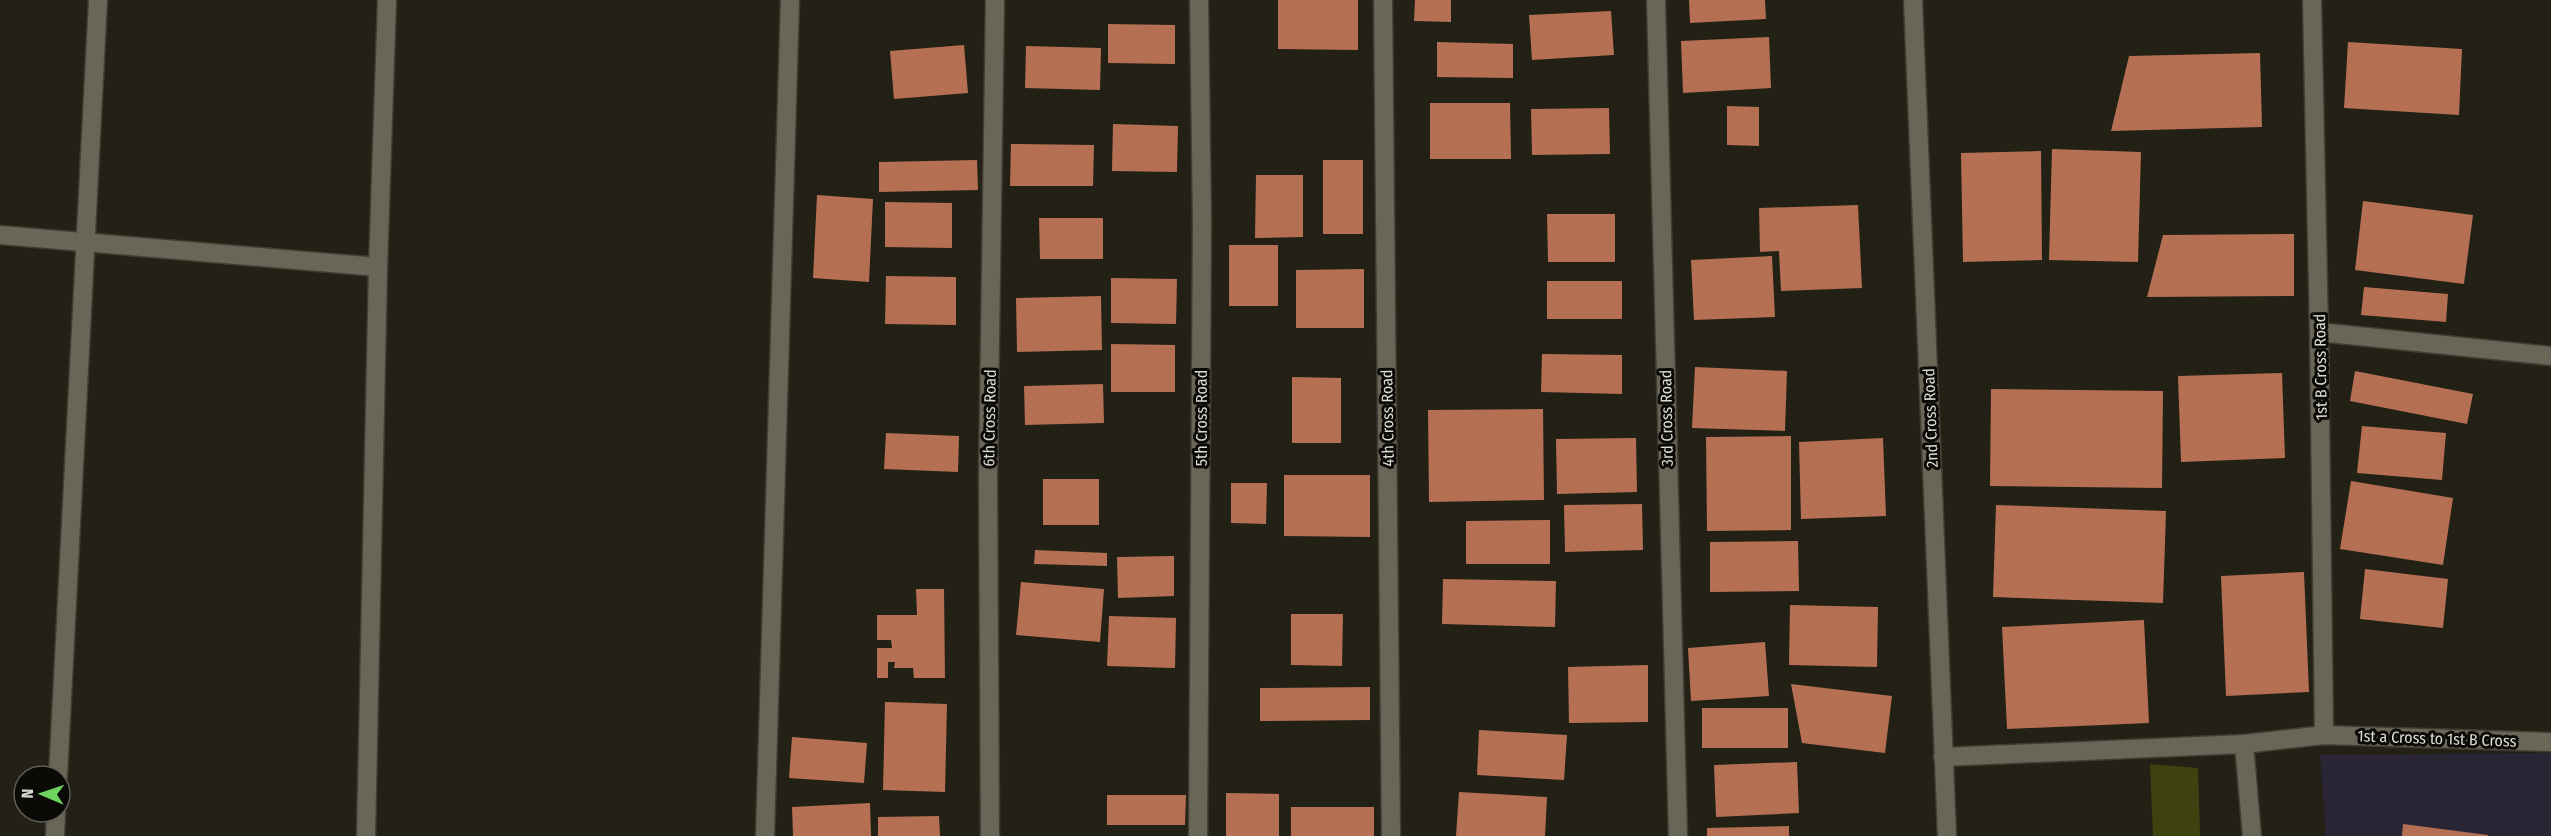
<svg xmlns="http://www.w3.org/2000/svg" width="2551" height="836" viewBox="0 0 2551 836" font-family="'Fira Sans Condensed',sans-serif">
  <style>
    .education { fill: #2a2534 }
    .green { fill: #3d4210 }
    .building { fill: #b57053 }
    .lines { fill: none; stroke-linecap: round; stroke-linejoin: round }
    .street-casing { stroke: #3f3c34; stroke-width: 21 }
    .street { stroke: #686657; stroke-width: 18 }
    .labels { text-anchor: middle; stroke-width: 6; stroke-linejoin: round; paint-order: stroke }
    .street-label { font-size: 16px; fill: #dddcd3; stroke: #0b0a06 }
  </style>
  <rect width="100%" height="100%" fill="#232115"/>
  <path class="education" d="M 2551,753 L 2551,836 L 2326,836 L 2320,755 Z"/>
  <path class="green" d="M 2150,764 L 2198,768 L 2200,836 L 2153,836 Z"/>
  <g class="building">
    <path d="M 1278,0 L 1358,0 L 1358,50 L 1278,49 Z"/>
    <path d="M 1415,0 L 1451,0 L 1451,22 L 1414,21 Z"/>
    <path d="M 1689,0 L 1765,0 L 1766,19 L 1690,23 Z"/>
    <path d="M 1611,11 L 1614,55 L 1532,60 L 1529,15 Z"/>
    <path d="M 1108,24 L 1175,25 L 1175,64 L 1108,63 Z"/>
    <path d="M 1769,37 L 1771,88 L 1683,93 L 1681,41 Z"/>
    <path d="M 1437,42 L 1513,44 L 1513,78 L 1437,77 Z"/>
    <path d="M 2348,42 L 2462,49 L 2459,115 L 2344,108 Z"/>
    <path d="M 964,45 L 968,93 L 894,99 L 890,51 Z"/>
    <path d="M 1026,46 L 1101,48 L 1100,90 L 1025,88 Z"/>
    <path d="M 2260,53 L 2262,127 L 2111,131 L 2129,56 Z"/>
    <path d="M 1430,103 L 1510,103 L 1511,159 L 1430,159 Z"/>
    <path d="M 1727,106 L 1759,107 L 1759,146 L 1727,145 Z"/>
    <path d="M 1609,108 L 1610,154 L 1532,155 L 1531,109 Z"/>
    <path d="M 1113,124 L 1178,126 L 1177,172 L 1112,171 Z"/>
    <path d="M 1011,144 L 1094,145 L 1093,186 L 1010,186 Z"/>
    <path d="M 2052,149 L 2141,152 L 2138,262 L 2049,260 Z"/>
    <path d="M 2041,151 L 2042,260 L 1963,262 L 1961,153 Z"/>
    <path d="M 977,160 L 978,190 L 879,192 L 879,162 Z"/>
    <rect x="1323" y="160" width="40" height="74"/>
    <path d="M 1256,175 L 1303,175 L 1303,237 L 1255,238 Z"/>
    <path d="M 817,195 L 873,199 L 869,282 L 813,278 Z"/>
    <path d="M 2363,201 L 2473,215 L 2464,284 L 2355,270 Z"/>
    <path d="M 885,202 L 952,203 L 952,248 L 885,247 Z"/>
    <path d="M 1858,205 L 1862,288 L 1781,291 L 1779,251 L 1760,252 L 1759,208 Z"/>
    <path d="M 1547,214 L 1615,214 L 1615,262 L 1548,262 Z"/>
    <path d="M 1039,218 L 1103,218 L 1103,259 L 1040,259 Z"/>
    <path d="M 2294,234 L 2294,296 L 2147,297 L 2163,235 Z"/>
    <rect x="1229" y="245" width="49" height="61"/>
    <path d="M 1772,256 L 1775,317 L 1694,320 L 1691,260 Z"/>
    <path d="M 1364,269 L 1364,328 L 1296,328 L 1296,270 Z"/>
    <path d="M 886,276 L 956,277 L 956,325 L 885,324 Z"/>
    <path d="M 1111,278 L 1177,279 L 1176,324 L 1111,323 Z"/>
    <rect x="1547" y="281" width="75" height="38"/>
    <path d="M 2364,287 L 2448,294 L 2446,322 L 2361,315 Z"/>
    <path d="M 1101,296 L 1102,350 L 1017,352 L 1016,298 Z"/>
    <path d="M 1111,344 L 1175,345 L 1175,392 L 1111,392 Z"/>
    <path d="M 1542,354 L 1622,355 L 1622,394 L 1541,392 Z"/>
    <path d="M 1695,367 L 1787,371 L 1785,431 L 1692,428 Z"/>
    <path d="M 2355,371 L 2473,394 L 2467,424 L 2350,401 Z"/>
    <path d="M 2282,373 L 2285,458 L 2181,462 L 2178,376 Z"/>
    <path d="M 1292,377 L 1341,378 L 1341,443 L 1292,443 Z"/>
    <path d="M 1103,384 L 1104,423 L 1025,425 L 1024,386 Z"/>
    <path d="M 1991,389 L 2163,391 L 2162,488 L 1990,486 Z"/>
    <path d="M 1543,409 L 1544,500 L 1429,502 L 1428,410 Z"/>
    <path d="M 2362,426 L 2446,433 L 2442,480 L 2357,473 Z"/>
    <path d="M 886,433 L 959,436 L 958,472 L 884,469 Z"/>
    <path d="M 1791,436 L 1791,530 L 1707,531 L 1706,437 Z"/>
    <path d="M 1636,438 L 1637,492 L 1557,494 L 1556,439 Z"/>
    <path d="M 1883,438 L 1886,516 L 1801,519 L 1799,442 Z"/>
    <path d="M 1284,475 L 1370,475 L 1370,537 L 1284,536 Z"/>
    <rect x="1043" y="479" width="56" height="46"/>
    <path d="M 2351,481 L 2453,498 L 2443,565 L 2340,549 Z"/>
    <path d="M 1231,483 L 1267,483 L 1266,524 L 1231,523 Z"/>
    <path d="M 1642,504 L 1643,550 L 1565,552 L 1564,505 Z"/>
    <path d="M 1996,505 L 2166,511 L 2163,603 L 1993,597 Z"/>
    <path d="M 1550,520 L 1550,564 L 1466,564 L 1466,521 Z"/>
    <path d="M 1798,541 L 1799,591 L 1710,592 L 1710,542 Z"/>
    <path d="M 1035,550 L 1107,553 L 1107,566 L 1034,564 Z"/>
    <path d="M 1174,556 L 1174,596 L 1118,598 L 1117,557 Z"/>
    <path d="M 2365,569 L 2448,579 L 2443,628 L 2360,619 Z"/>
    <path d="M 2304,572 L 2309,692 L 2226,696 L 2221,576 Z"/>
    <path d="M 1443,579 L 1556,581 L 1555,627 L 1442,624 Z"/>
    <path d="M 1021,582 L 1104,589 L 1100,642 L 1016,635 Z"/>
    <path d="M 916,589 L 944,589 L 945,678 L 914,678 L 913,668 L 894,668 L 895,662 L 888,662 L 888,678 L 877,678 L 877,648 L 892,648 L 891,640 L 877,640 L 877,615 L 917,615 Z"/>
    <path d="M 1790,605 L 1878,607 L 1877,667 L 1789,665 Z"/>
    <path d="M 1291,614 L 1343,614 L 1342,666 L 1291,665 Z"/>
    <path d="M 1109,616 L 1176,618 L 1175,668 L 1107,666 Z"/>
    <path d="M 2144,620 L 2149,723 L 2007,729 L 2002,627 Z"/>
    <path d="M 1765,642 L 1769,696 L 1691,701 L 1688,648 Z"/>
    <path d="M 1648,665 L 1648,722 L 1569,723 L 1568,667 Z"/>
    <path d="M 1791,684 L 1892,696 L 1885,753 L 1802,743 Z"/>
    <path d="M 1370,687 L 1370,720 L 1260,721 L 1260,688 Z"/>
    <path d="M 885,702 L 947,704 L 945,792 L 883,790 Z"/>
    <rect x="1702" y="708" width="86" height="40"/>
    <path d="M 1479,730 L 1567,735 L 1564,780 L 1477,775 Z"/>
    <path d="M 792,737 L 867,743 L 864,783 L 789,778 Z"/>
    <path d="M 1797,762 L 1799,813 L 1716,817 L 1714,765 Z"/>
    <path d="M 1459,792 L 1547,797 L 1545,836 L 1456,836 Z"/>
    <path d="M 1226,793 L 1279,794 L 1279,836 L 1226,836 Z"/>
    <path d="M 1107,795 L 1186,795 L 1185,825 L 1107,825 Z"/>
    <path d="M 870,803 L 871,836 L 793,836 L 792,807 Z"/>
    <rect x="1291" y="807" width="83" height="29"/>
    <path d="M 939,816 L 940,836 L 878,836 L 878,817 Z"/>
    <path d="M 2403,824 L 2488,835 L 2488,836 L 2402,836 Z"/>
    <path d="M 1789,826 L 1789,836 L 1707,836 L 1707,828 Z"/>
  </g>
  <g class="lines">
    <g class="street-casing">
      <g id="street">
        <path d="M 1383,0 L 1391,836"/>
        <path d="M 1656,0 L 1678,836"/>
        <path d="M 1913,0 L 1947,836"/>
        <path d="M 2312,0 L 2319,332 L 2324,735"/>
        <path d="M 0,235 L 378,267 L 366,836"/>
        <path d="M 378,267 L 387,0"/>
        <path d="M 2319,332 L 2551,356"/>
        <path d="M 2244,744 L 2324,735 L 2551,742"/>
        <path d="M 1943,757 L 2244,744 L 2252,836"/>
        <path d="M 58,776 L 98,0"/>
        <path d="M 55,836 L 56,812"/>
        <path d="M 765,836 L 790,0"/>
        <path d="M 990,836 L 988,476 L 995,0"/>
        <path d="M 1198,836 L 1202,223 L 1199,0"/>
      </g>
    </g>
    <use href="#street" class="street"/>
  </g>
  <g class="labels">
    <g class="street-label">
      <text transform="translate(2320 367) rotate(-91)" y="6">1st B Cross Road</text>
      <text transform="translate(989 418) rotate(-89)" y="6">6th Cross Road</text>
      <text transform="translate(1201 418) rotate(-90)" y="6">5th Cross Road</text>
      <text transform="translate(1387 418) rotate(-91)" y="6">4th Cross Road</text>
      <text transform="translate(1666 418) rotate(-91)" y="6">3rd Cross Road</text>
      <text transform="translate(1930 418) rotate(-92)" y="6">2nd Cross Road</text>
      <text transform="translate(2437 738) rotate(2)" y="6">1st a Cross to 1st B Cross</text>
    </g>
  </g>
  <g transform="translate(42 794) rotate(272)"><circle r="28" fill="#0b0a06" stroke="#5f5e58" stroke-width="1.5"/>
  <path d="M0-4.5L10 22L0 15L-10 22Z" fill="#6fd35f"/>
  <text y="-9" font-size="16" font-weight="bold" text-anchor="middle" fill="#dddcd3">N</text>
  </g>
</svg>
